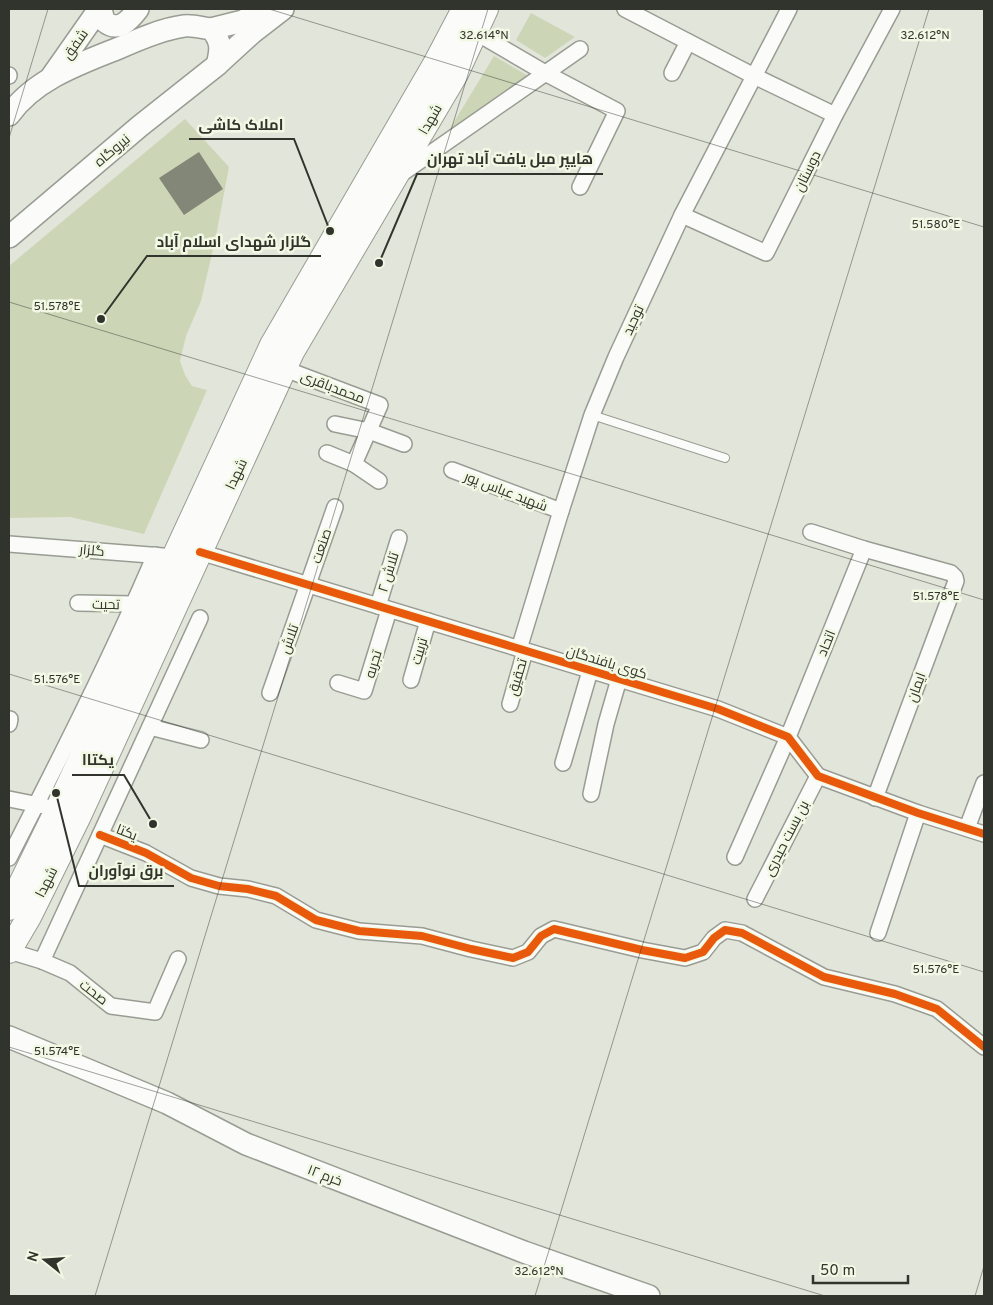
<svg xmlns="http://www.w3.org/2000/svg" width="993" height="1305" viewBox="0 0 993 1305" font-family="Overpass,Cairo,sans-serif">
  <style>
    .green { fill: #ccd6b7 }
    .building { fill: #838777 }
    .lines { fill: none; stroke-linecap: round; stroke-linejoin: round }
    .lane-casing { stroke: #999c93; stroke-width: 10 }
    .street-casing { stroke: #999c93; stroke-width: 18 }
    .secondary-casing { stroke: #999c93; stroke-width: 24 }
    .primary-casing { stroke: #999c93; stroke-width: 26 }
    .lane { stroke: #fbfbf9; stroke-width: 8 }
    .street { stroke: #fbfbf9; stroke-width: 15 }
    .secondary { stroke: #fbfbf9; stroke-width: 21 }
    .primary { stroke: #fbfbf9; stroke-width: 24 }
    .cycleway-casing { stroke: #f1f8e3; stroke-width: 11 }
    .cycleway { stroke: #e8590c; stroke-width: 8 }
    .ticks { fill: none; stroke: #31342c; stroke-width: 1; stroke-opacity: 0.45 }
    .labels { text-anchor: middle; stroke-width: 5; stroke-linejoin: round; paint-order: stroke }
    .street-label { font-size: 14px; fill: #31342c; stroke: #f1f8e3 }
    .ticks-label { font-size: 12px; text-anchor: middle; fill: #31342c; stroke: #f1f8e3; stroke-width: 5; stroke-linejoin: round; paint-order: stroke }
    .leader { fill: none; stroke: #31342c; stroke-width: 2 }
    .callout-dot { fill: #31342c; stroke: #f1f8e3; stroke-width: 2 }
    .callout-label { font-size: 15px; text-anchor: middle; font-weight: bold; fill: #31342c; stroke: #f1f8e3; stroke-width: 5; stroke-linejoin: round; paint-order: stroke }
  </style>
  <rect width="100%" height="100%" fill="#e2e6da"/>
  <g class="green">
    <path d="M 531,13 L 575,37 L 545,58 L 516,40 Z"/>
    <path d="M 494,56 L 530,77 L 448,132 Z"/>
    <path d="M 185,119 L 229,167 L 215,241 L 201,301 L 186,336 L 180,361 L 185,375 L 192,386 L 207,390 L 144,534 L 70,517 L 9,518 L 9,266 Z"/>
  </g>
  <path class="building" d="M 199,152 L 223,189 L 184,215 L 159,178 Z"/>
  <g class="lines">
    <g class="lane-casing">
      <path id="lane" d="M 592,415 L 725,458"/>
    </g>
    <g class="street-casing">
      <g id="street">
        <path d="M 625,9 L 754,76 L 835,115"/>
        <path d="M 475,32 L 547,74 L 617,111 L 580,187"/>
        <path d="M 672,73 L 688,42"/>
        <path d="M 9,76 L 9,75"/>
        <path d="M 401,174 L 580,49"/>
        <path d="M 682,215 L 766,253 L 835,115 L 892,9"/>
        <path d="M 285,369 L 380,405 L 354,464 L 379,481"/>
        <path d="M 335,424 L 369,431 L 404,444"/>
        <path d="M 327,453 L 354,464"/>
        <path d="M 452,470 L 561,511"/>
        <path d="M 811,532 L 864,549 L 951,573 L 955,577 L 956,581 L 875,798"/>
        <path d="M 9,544 L 163,556"/>
        <path d="M 200,552 L 718,709 L 788,737 L 818,776 L 918,813 L 984,834"/>
        <path d="M 78,603 L 134,604"/>
        <path d="M 378,606 L 399,538"/>
        <path d="M 519,649 L 561,511 L 592,415 L 616,357 L 682,215 L 789,9"/>
        <path d="M 411,680 L 428,621"/>
        <path d="M 338,683 L 364,691 L 389,610"/>
        <path d="M 270,693 L 335,507"/>
        <path d="M 510,704 L 525,651"/>
        <path d="M 9,724 L 10,719"/>
        <path d="M 150,727 L 201,740"/>
        <path d="M 563,763 L 590,671"/>
        <path d="M 591,794 L 606,724 L 619,679"/>
        <path d="M 9,799 L 44,806"/>
        <path d="M 967,828 L 984,783"/>
        <path d="M 100,835 L 146,853 L 191,878 L 219,886 L 248,889 L 276,896 L 316,920 L 359,931 L 422,936 L 471,949 L 513,958 L 528,952 L 541,936 L 554,929 L 642,950 L 685,958 L 703,952 L 714,938 L 725,930 L 742,933 L 824,977 L 895,994 L 937,1009 L 984,1047"/>
        <path d="M 735,857 L 788,737 L 864,549"/>
        <path d="M 9,858 C 60,758 111,658 155,555"/>
        <path d="M 755,899 L 818,776"/>
        <path d="M 878,933 L 918,813"/>
        <path d="M 9,951 L 42,961 L 70,973 L 111,1006 L 155,1012 L 178,959"/>
        <path d="M 42,961 L 200,618"/>
      </g>
    </g>
    <g class="secondary-casing">
      <g id="secondary">
        <path d="M 101,9 L 104,21 C 118,33 129,21 138,9"/>
        <path d="M 211,29 L 243,21 L 263,9"/>
        <path d="M 217,65 L 252,33 L 283,9"/>
        <path d="M 52,76 L 99,9"/>
        <path d="M 9,115 C 35,79 79,64 119,48 C 139,39 162,29 184,26 C 193,25 203,28 211,29 C 222,41 221,50 217,65 L 140,126 L 9,237"/>
        <path d="M 9,1037 L 167,1103 L 246,1144 L 524,1252 L 649,1296"/>
      </g>
    </g>
    <g class="primary-casing">
      <g id="primary">
        <path d="M 9,908 L 58,808 L 272,345 L 435,64 L 464,9"/>
        <path d="M 9,951 L 29,917 L 78,818 L 292,352 L 456,74 L 486,9"/>
      </g>
    </g>
    <use href="#lane" class="lane"/>
    <use href="#street" class="street"/>
    <use href="#secondary" class="secondary"/>
    <use href="#primary" class="primary"/>
    <g class="cycleway-casing">
      <g id="cycleway">
        <path d="M 200,552 L 718,709 L 788,737 L 818,776 L 918,813 L 984,834"/>
        <path d="M 100,835 L 146,853 L 191,878 L 219,886 L 248,889 L 276,896 L 316,920 L 359,931 L 422,936 L 471,949 L 513,958 L 528,952 L 541,936 L 554,929 L 642,950 L 685,958 L 703,952 L 714,938 L 725,930 L 742,933 L 824,977 L 895,994 L 937,1009 L 984,1047"/>
      </g>
    </g>
    <use href="#cycleway" class="cycleway"/>
  </g>
  <path class="ticks" d="M 269,9 L 984,227M 9,138 L 48,9M 9,302 L 984,600M 9,674 L 984,972M 9,1047 L 825,1296M 95,1296 L 488,9M 535,1296 L 929,9M 975,1296 L 984,1266"/>
  <g class="labels">
    <g class="street-label">
      <text transform="translate(75 44) rotate(-55)" y="5">شفق</text>
      <text transform="translate(430 119) rotate(-60)" y="5">شهدا</text>
      <text transform="translate(112 150) rotate(-40)" y="5">نیروگاه</text>
      <text transform="translate(807 171) rotate(-64)" y="5">دوستان</text>
      <text transform="translate(633 320) rotate(-65)" y="5">توحید</text>
      <text transform="translate(333 387) rotate(21)" y="5">محمدباقری</text>
      <text transform="translate(236 474) rotate(-65)" y="5">شهدا</text>
      <text transform="translate(506 491) rotate(21)" y="5">شهید عباس پور</text>
      <text transform="translate(321 546) rotate(-71)" y="5">صنعت</text>
      <text transform="translate(92 550) rotate(5)" y="5">گلزار</text>
      <text transform="translate(388 572) rotate(-73)" y="5">تلاش ۲</text>
      <text transform="translate(106 604) rotate(1)" y="5">تحیت</text>
      <text transform="translate(289 639) rotate(-70)" y="5">تلاش</text>
      <text transform="translate(826 643) rotate(-68)" y="5">اتحاد</text>
      <text transform="translate(419 651) rotate(-74)" y="5">تربیت</text>
      <text transform="translate(607 662) rotate(17)" y="5">کوی بافندگان</text>
      <text transform="translate(373 664) rotate(-73)" y="5">تجربه</text>
      <text transform="translate(517 677) rotate(-74)" y="5">تحقیق</text>
      <text transform="translate(916 687) rotate(-70)" y="5">ایمان</text>
      <text transform="translate(127 832) rotate(21)" y="5">یکتا</text>
      <text transform="translate(786 838) rotate(-63)" y="5">بن بست حیدری</text>
      <text transform="translate(46 882) rotate(-63)" y="5">شهدا</text>
      <text transform="translate(94 992) rotate(38)" y="5">صحت</text>
      <text transform="translate(325 1175) rotate(21)" y="5">خرم ۱۲</text>
    </g>
  </g>
  <g class="ticks-label">
    <text x="484" y="39">32.614°N</text>
    <text x="925" y="39">32.612°N</text>
    <text x="936" y="228">51.580°E</text>
    <text x="57" y="310">51.578°E</text>
    <text x="936" y="600">51.578°E</text>
    <text x="57" y="683">51.576°E</text>
    <text x="936" y="973">51.576°E</text>
    <text x="57" y="1055">51.574°E</text>
    <text x="539" y="1275">32.612°N</text>
  </g>
  <path class="leader" d="M330 231L294 139H189M379 263L417 174H603M101 319L147 256H321M153 824L124 775H72M56 793L79 886H174"/>
  <g class="callout-dot">
    <circle cx="330" cy="231" r="5"/>
    <circle cx="379" cy="263" r="5"/>
    <circle cx="101" cy="319" r="5"/>
    <circle cx="153" cy="824" r="5"/>
    <circle cx="56" cy="793" r="5"/>
  </g>
  <g class="callout-label">
    <text x="241" y="130">املاک کاشی</text>
    <text x="510" y="164">هایپر مبل یافت آباد تهران</text>
    <text x="234" y="247">گلزار شهدای اسلام آباد</text>
    <text x="98" y="765">یکتاا</text>
    <text x="126" y="876">برق نوآوران</text>
  </g>
  <rect width="993" height="1305" fill="none" stroke="#31342c" stroke-width="20"/>
  <g transform="translate(45 1260) rotate(287)" stroke="#f1f8e3" stroke-width="4" paint-order="stroke">
  <path d="M0-4L9 19L0 12L-9 19Z" fill="#31342c"/>
  <text y="-8" font-size="14" font-weight="bold" text-anchor="middle" fill="#31342c">N</text>
  </g>
  <path d="M813 1275v8h95v-8" fill="none" stroke="#31342c" stroke-width="2.5"/>
  <text x="820" y="1275" font-size="15" fill="#31342c" stroke="#f1f8e3" stroke-width="4" paint-order="stroke">50 m</text>
</svg>
